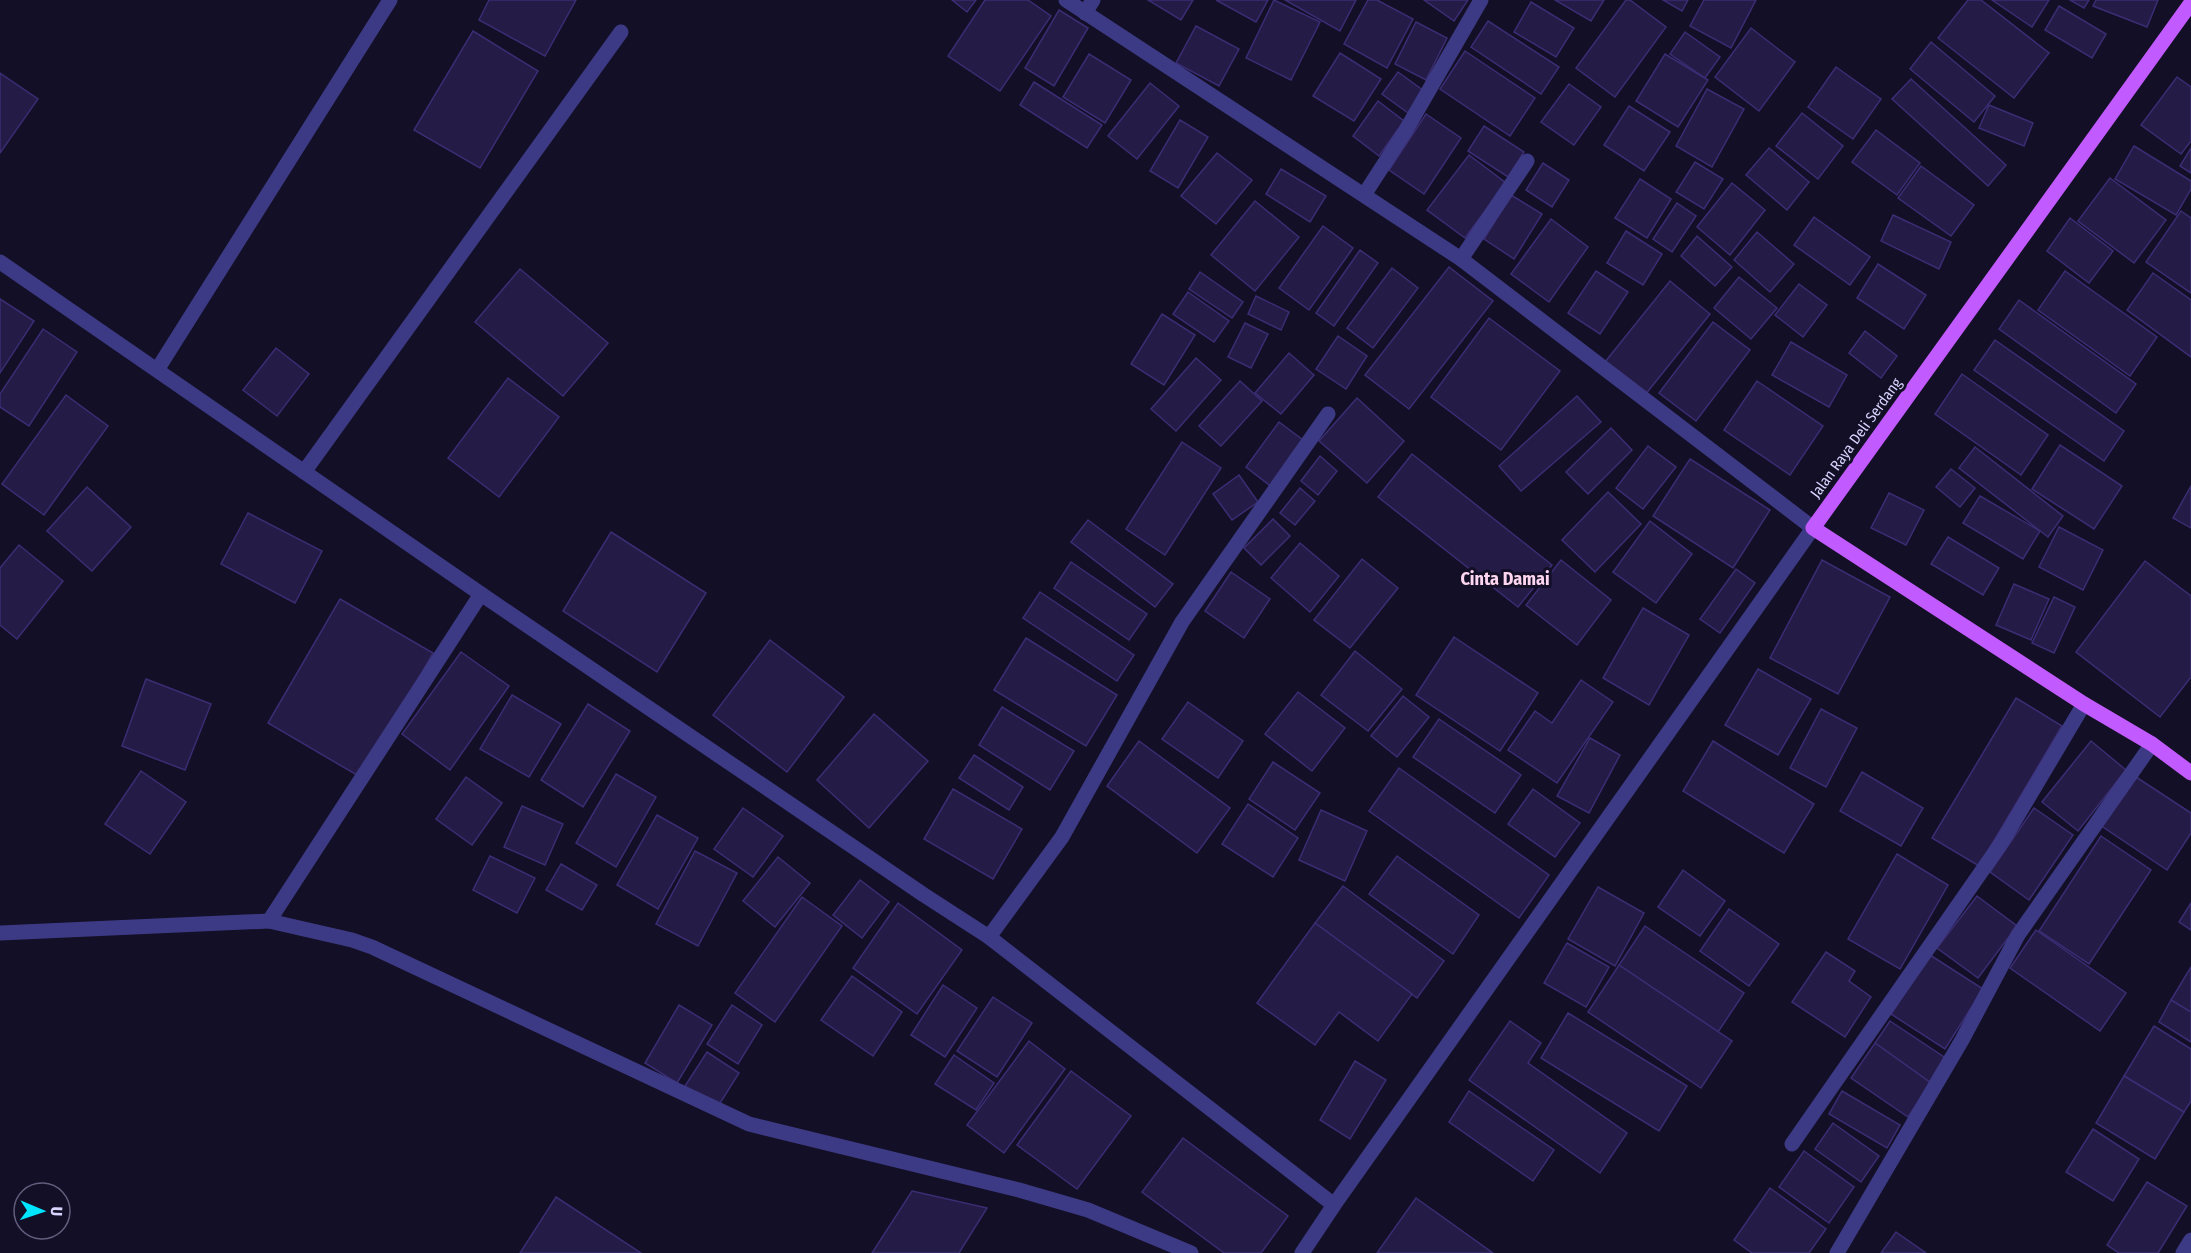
<svg xmlns="http://www.w3.org/2000/svg" width="2191" height="1253" viewBox="0 0 2191 1253" font-family="'Fira Sans Condensed',sans-serif">
  <style>
    .building { fill: #241b47; stroke: #3b2d73; stroke-width: 1.5 }
    .lines { fill: none; stroke-linecap: round; stroke-linejoin: round }
    .minor { stroke: #3d3a85; stroke-width: 15 }
    .major { stroke: #c25bff; stroke-width: 15 }
    .labels { text-anchor: middle; stroke-width: 6; stroke-linejoin: round; paint-order: stroke }
    .street-label { font-size: 15px; fill: #d9d4ff; stroke: #130f26 }
    .quarter-label { font-size: 18px; font-weight: bold; fill: #ffd6f0; stroke: #130f26 }
  </style>
  <rect width="100%" height="100%" fill="#130f26"/>
  <g class="building">
    <path d="M 489,0 L 576,0 L 545,56 L 479,20 Z"/>
    <path d="M 952,0 L 976,0 L 967,12 Z"/>
    <path d="M 985,0 L 1028,0 L 1051,16 L 1000,91 L 948,56 Z"/>
    <path d="M 1148,0 L 1193,0 L 1181,20 Z"/>
    <path d="M 1216,0 L 1268,0 L 1256,22 Z"/>
    <path d="M 1274,0 L 1320,22 L 1291,80 L 1246,58 Z"/>
    <path d="M 1285,0 L 1356,0 L 1340,31 Z"/>
    <path d="M 1368,0 L 1377,0 L 1413,19 L 1387,68 L 1344,44 Z"/>
    <path d="M 1424,0 L 1468,0 L 1454,21 Z"/>
    <path d="M 1555,0 L 1604,0 L 1591,21 Z"/>
    <path d="M 1626,0 L 1630,0 L 1666,27 L 1615,97 L 1576,68 Z"/>
    <path d="M 1663,0 L 1688,0 L 1682,11 Z"/>
    <path d="M 1704,0 L 1756,0 L 1731,48 L 1690,26 Z"/>
    <path d="M 1968,0 L 1981,0 L 2049,53 L 2014,98 L 1938,38 Z"/>
    <path d="M 1992,0 L 2049,0 L 2032,27 Z"/>
    <path d="M 2070,0 L 2089,0 L 2084,8 Z"/>
    <path d="M 2096,0 L 2158,0 L 2147,27 L 2093,6 Z"/>
    <path d="M 1531,2 L 1574,28 L 1556,57 L 1514,32 Z"/>
    <path d="M 2059,6 L 2106,34 L 2092,58 L 2045,30 Z"/>
    <path d="M 1059,10 L 1088,28 L 1054,86 L 1025,68 Z"/>
    <path d="M 1488,21 L 1559,67 L 1541,94 L 1471,47 Z"/>
    <path d="M 1416,22 L 1447,38 L 1426,80 L 1395,64 Z"/>
    <path d="M 1196,26 L 1239,49 L 1219,86 L 1176,63 Z"/>
    <path d="M 1751,28 L 1795,62 L 1759,111 L 1715,77 Z"/>
    <path d="M 473,31 L 538,71 L 480,168 L 414,130 Z"/>
    <path d="M 1685,32 L 1720,57 L 1705,78 L 1670,54 Z"/>
    <path d="M 1931,42 L 1995,96 L 1974,122 L 1910,69 Z"/>
    <path d="M 1465,51 L 1535,98 L 1510,136 L 1440,89 Z"/>
    <path d="M 1340,53 L 1381,79 L 1354,121 L 1313,96 Z"/>
    <path d="M 1089,54 L 1131,80 L 1105,123 L 1063,97 Z"/>
    <path d="M 1665,54 L 1708,80 L 1678,127 L 1636,101 Z"/>
    <path d="M 1836,67 L 1881,99 L 1853,139 L 1808,107 Z"/>
    <path d="M 1398,72 L 1424,91 L 1408,113 L 1382,94 Z"/>
    <path d="M 0,73 L 38,99 L 0,153 Z"/>
    <path d="M 2177,77 L 2191,87 L 2191,141 L 2181,154 L 2141,125 Z"/>
    <path d="M 1911,79 L 2006,165 L 1988,186 L 1892,99 Z"/>
    <path d="M 1034,82 L 1102,125 L 1087,148 L 1020,105 Z"/>
    <path d="M 1150,83 L 1179,106 L 1137,159 L 1108,136 Z"/>
    <path d="M 1569,84 L 1601,107 L 1574,145 L 1541,122 Z"/>
    <path d="M 1707,89 L 1744,109 L 1712,167 L 1676,146 Z"/>
    <path d="M 1378,101 L 1404,121 L 1379,156 L 1353,136 Z"/>
    <path d="M 1989,105 L 2033,123 L 2024,146 L 1979,128 Z"/>
    <path d="M 1629,106 L 1670,132 L 1644,171 L 1604,145 Z"/>
    <path d="M 1802,113 L 1843,146 L 1818,179 L 1776,146 Z"/>
    <path d="M 1426,114 L 1461,138 L 1424,194 L 1389,170 Z"/>
    <path d="M 1180,120 L 1208,137 L 1178,188 L 1150,171 Z"/>
    <path d="M 1484,126 L 1524,152 L 1508,177 L 1468,151 Z"/>
    <path d="M 1876,130 L 1920,163 L 1897,195 L 1852,162 Z"/>
    <path d="M 2134,146 L 2191,181 L 2191,189 L 2176,215 L 2115,179 Z"/>
    <path d="M 1769,148 L 1809,182 L 1787,210 L 1746,175 Z"/>
    <path d="M 2191,148 L 2191,173 L 2180,166 Z"/>
    <path d="M 1217,153 L 1252,180 L 1216,224 L 1181,196 Z"/>
    <path d="M 1469,155 L 1506,183 L 1465,238 L 1427,210 Z"/>
    <path d="M 1695,162 L 1723,179 L 1704,209 L 1676,192 Z"/>
    <path d="M 1543,163 L 1569,180 L 1552,207 L 1526,190 Z"/>
    <path d="M 1921,166 L 1974,205 L 1951,236 L 1898,198 Z"/>
    <path d="M 1281,169 L 1326,196 L 1310,222 L 1266,194 Z"/>
    <path d="M 2110,178 L 2166,220 L 2134,263 L 2078,221 Z"/>
    <path d="M 1640,179 L 1671,199 L 1647,238 L 1615,218 Z"/>
    <path d="M 1732,183 L 1765,210 L 1730,255 L 1697,227 Z"/>
    <path d="M 1511,195 L 1542,214 L 1514,259 L 1484,239 Z"/>
    <path d="M 1255,201 L 1299,237 L 1255,291 L 1211,255 Z"/>
    <path d="M 1677,203 L 1696,216 L 1672,252 L 1653,239 Z"/>
    <path d="M 2181,211 L 2191,218 L 2191,293 L 2146,262 Z"/>
    <path d="M 1893,215 L 1951,242 L 1939,269 L 1881,241 Z"/>
    <path d="M 1814,217 L 1870,257 L 1850,285 L 1794,245 Z"/>
    <path d="M 2070,218 L 2113,251 L 2089,283 L 2047,251 Z"/>
    <path d="M 1551,219 L 1588,247 L 1549,302 L 1511,274 Z"/>
    <path d="M 1323,226 L 1353,248 L 1309,310 L 1279,288 Z"/>
    <path d="M 1626,231 L 1662,254 L 1643,285 L 1607,263 Z"/>
    <path d="M 1757,232 L 1794,264 L 1770,292 L 1734,260 Z"/>
    <path d="M 1697,236 L 1732,267 L 1715,286 L 1681,256 Z"/>
    <path d="M 1360,250 L 1378,263 L 1334,326 L 1316,313 Z"/>
    <path d="M 1878,264 L 1926,295 L 1904,329 L 1857,298 Z"/>
    <path d="M 1449,267 L 1493,301 L 1409,409 L 1365,375 Z"/>
    <path d="M 1392,268 L 1418,288 L 1373,348 L 1347,328 Z"/>
    <path d="M 520,269 L 608,343 L 563,396 L 475,322 Z"/>
    <path d="M 1596,271 L 1628,292 L 1600,334 L 1568,313 Z"/>
    <path d="M 2065,271 L 2157,337 L 2130,376 L 2038,310 Z"/>
    <path d="M 1200,272 L 1243,302 L 1232,318 L 1189,289 Z"/>
    <path d="M 2153,273 L 2191,300 L 2191,357 L 2127,310 Z"/>
    <path d="M 1739,277 L 1777,308 L 1751,339 L 1714,308 Z"/>
    <path d="M 1670,281 L 1710,314 L 1645,395 L 1605,362 Z"/>
    <path d="M 1799,284 L 1827,305 L 1803,337 L 1775,315 Z"/>
    <path d="M 1188,292 L 1229,321 L 1214,342 L 1173,314 Z"/>
    <path d="M 1256,296 L 1289,312 L 1281,330 L 1248,314 Z"/>
    <path d="M 0,299 L 34,321 L 0,373 Z"/>
    <path d="M 2019,300 L 2136,384 L 2116,413 L 1999,329 Z"/>
    <path d="M 1162,314 L 1195,335 L 1164,385 L 1131,364 Z"/>
    <path d="M 1489,318 L 1560,371 L 1501,450 L 1431,397 Z"/>
    <path d="M 1713,322 L 1750,350 L 1696,421 L 1659,393 Z"/>
    <path d="M 1245,323 L 1268,334 L 1251,368 L 1228,357 Z"/>
    <path d="M 43,329 L 77,352 L 29,426 L 0,407 L 0,394 Z"/>
    <path d="M 1865,331 L 1897,356 L 1881,378 L 1849,353 Z"/>
    <path d="M 1338,336 L 1367,356 L 1346,389 L 1316,369 Z"/>
    <path d="M 1995,340 L 2124,431 L 2104,461 L 1974,370 Z"/>
    <path d="M 1791,342 L 1847,375 L 1829,407 L 1772,375 Z"/>
    <path d="M 276,348 L 309,374 L 277,416 L 243,390 Z"/>
    <path d="M 1289,353 L 1314,375 L 1281,414 L 1255,393 Z"/>
    <path d="M 1196,358 L 1221,380 L 1176,431 L 1151,409 Z"/>
    <path d="M 1962,374 L 2048,435 L 2021,475 L 1935,414 Z"/>
    <path d="M 508,378 L 559,417 L 499,497 L 448,458 Z"/>
    <path d="M 1240,381 L 1262,401 L 1221,446 L 1199,426 Z"/>
    <path d="M 1757,381 L 1823,426 L 1790,475 L 1724,430 Z"/>
    <path d="M 66,395 L 108,426 L 44,515 L 2,484 Z"/>
    <path d="M 1577,396 L 1601,422 L 1521,491 L 1499,466 Z"/>
    <path d="M 1357,398 L 1404,441 L 1367,483 L 1319,441 Z"/>
    <path d="M 1279,422 L 1307,443 L 1273,488 L 1246,467 Z"/>
    <path d="M 1611,428 L 1632,450 L 1588,494 L 1566,472 Z"/>
    <path d="M 1182,442 L 1221,468 L 1165,555 L 1126,529 Z"/>
    <path d="M 2060,445 L 2122,486 L 2094,529 L 2032,489 Z"/>
    <path d="M 1648,446 L 1676,467 L 1643,509 L 1616,488 Z"/>
    <path d="M 1975,447 L 2063,516 L 2048,537 L 1959,468 Z"/>
    <path d="M 1412,454 L 1552,565 L 1518,607 L 1378,497 Z"/>
    <path d="M 1320,456 L 1337,471 L 1318,495 L 1301,481 Z"/>
    <path d="M 1690,459 L 1770,510 L 1733,568 L 1653,516 Z"/>
    <path d="M 1951,469 L 1975,488 L 1960,507 L 1936,487 Z"/>
    <path d="M 1239,475 L 1258,502 L 1232,520 L 1213,494 Z"/>
    <path d="M 2191,486 L 2191,528 L 2173,518 Z"/>
    <path d="M 87,487 L 131,527 L 92,571 L 47,531 Z"/>
    <path d="M 1300,488 L 1315,501 L 1295,525 L 1280,513 Z"/>
    <path d="M 1608,492 L 1641,524 L 1595,572 L 1562,540 Z"/>
    <path d="M 1889,493 L 1924,510 L 1906,545 L 1871,528 Z"/>
    <path d="M 1980,496 L 2040,531 L 2023,559 L 1963,523 Z"/>
    <path d="M 248,513 L 322,551 L 295,603 L 221,564 Z"/>
    <path d="M 1273,519 L 1290,536 L 1261,565 L 1244,548 Z"/>
    <path d="M 1088,520 L 1173,584 L 1155,607 L 1071,542 Z"/>
    <path d="M 1650,521 L 1692,554 L 1656,603 L 1613,572 Z"/>
    <path d="M 2059,527 L 2103,550 L 2083,590 L 2039,567 Z"/>
    <path d="M 611,532 L 706,593 L 657,672 L 563,611 Z"/>
    <path d="M 1948,537 L 1999,568 L 1983,595 L 1931,564 Z"/>
    <path d="M 1300,543 L 1339,576 L 1310,612 L 1271,578 Z"/>
    <path d="M 19,545 L 63,581 L 17,639 L 0,625 L 0,568 Z"/>
    <path d="M 1362,559 L 1398,588 L 1350,648 L 1314,620 Z"/>
    <path d="M 1561,560 L 1611,600 L 1577,645 L 1526,605 Z"/>
    <path d="M 1822,560 L 1890,597 L 1838,694 L 1770,658 Z"/>
    <path d="M 2145,561 L 2191,596 L 2191,677 L 2160,717 L 2076,652 Z"/>
    <path d="M 1071,562 L 1147,614 L 1129,640 L 1054,588 Z"/>
    <path d="M 1736,569 L 1755,583 L 1720,633 L 1700,619 Z"/>
    <path d="M 1231,572 L 1270,599 L 1244,638 L 1205,611 Z"/>
    <path d="M 2014,584 L 2049,599 L 2031,640 L 1996,625 Z"/>
    <path d="M 1040,592 L 1134,655 L 1117,681 L 1023,618 Z"/>
    <path d="M 2054,597 L 2075,607 L 2054,653 L 2032,643 Z"/>
    <path d="M 340,599 L 433,653 L 362,778 L 268,723 Z"/>
    <path d="M 1643,608 L 1689,635 L 1649,705 L 1603,678 Z"/>
    <path d="M 1454,637 L 1538,693 L 1500,751 L 1416,695 Z"/>
    <path d="M 1026,638 L 1117,695 L 1086,746 L 994,690 Z"/>
    <path d="M 770,640 L 844,697 L 787,772 L 713,715 Z"/>
    <path d="M 1355,651 L 1402,689 L 1368,731 L 1321,695 Z"/>
    <path d="M 461,652 L 509,686 L 450,770 L 402,734 Z"/>
    <path d="M 1758,669 L 1811,699 L 1778,755 L 1725,725 Z"/>
    <path d="M 146,679 L 211,704 L 185,770 L 122,746 Z"/>
    <path d="M 1581,680 L 1613,702 L 1557,783 L 1508,750 L 1535,711 L 1552,723 Z"/>
    <path d="M 1298,692 L 1345,728 L 1312,771 L 1265,734 Z"/>
    <path d="M 512,695 L 561,724 L 529,777 L 480,749 Z"/>
    <path d="M 1403,696 L 1429,717 L 1397,757 L 1371,736 Z"/>
    <path d="M 2016,698 L 2062,726 L 1979,866 L 1932,838 Z"/>
    <path d="M 1188,702 L 1243,741 L 1218,778 L 1162,739 Z"/>
    <path d="M 588,704 L 630,731 L 583,807 L 541,780 Z"/>
    <path d="M 1002,707 L 1074,751 L 1050,790 L 979,745 Z"/>
    <path d="M 1821,709 L 1857,728 L 1826,787 L 1790,768 Z"/>
    <path d="M 874,714 L 928,761 L 869,828 L 817,780 Z"/>
    <path d="M 1439,719 L 1521,775 L 1495,813 L 1413,757 Z"/>
    <path d="M 1590,738 L 1620,755 L 1589,813 L 1557,796 Z"/>
    <path d="M 1139,741 L 1230,808 L 1197,853 L 1107,786 Z"/>
    <path d="M 1713,741 L 1814,804 L 1784,853 L 1683,791 Z"/>
    <path d="M 2091,741 L 2126,770 L 2078,831 L 2042,802 Z"/>
    <path d="M 974,755 L 1023,787 L 1009,810 L 959,778 Z"/>
    <path d="M 1273,762 L 1320,793 L 1295,830 L 1249,799 Z"/>
    <path d="M 1399,768 L 1549,875 L 1519,918 L 1369,811 Z"/>
    <path d="M 141,771 L 186,802 L 150,854 L 105,824 Z"/>
    <path d="M 1862,772 L 1923,808 L 1901,846 L 1840,811 Z"/>
    <path d="M 616,774 L 656,797 L 616,867 L 576,843 Z"/>
    <path d="M 2133,775 L 2191,813 L 2191,833 L 2167,870 L 2100,825 Z"/>
    <path d="M 466,777 L 502,803 L 472,845 L 436,819 Z"/>
    <path d="M 953,789 L 1022,829 L 993,879 L 924,839 Z"/>
    <path d="M 1533,789 L 1580,823 L 1555,857 L 1508,824 Z"/>
    <path d="M 1248,804 L 1298,838 L 1273,877 L 1222,844 Z"/>
    <path d="M 522,806 L 563,824 L 545,865 L 504,847 Z"/>
    <path d="M 743,808 L 783,836 L 753,877 L 714,849 Z"/>
    <path d="M 2034,808 L 2073,835 L 2029,900 L 1990,872 Z"/>
    <path d="M 1321,810 L 1367,831 L 1345,881 L 1299,860 Z"/>
    <path d="M 657,815 L 698,838 L 658,909 L 617,885 Z"/>
    <path d="M 2101,836 L 2151,870 L 2089,964 L 2039,931 Z"/>
    <path d="M 695,851 L 737,873 L 698,946 L 656,924 Z"/>
    <path d="M 1897,854 L 1948,885 L 1900,969 L 1848,939 Z"/>
    <path d="M 490,856 L 535,878 L 517,913 L 473,890 Z"/>
    <path d="M 1397,856 L 1479,915 L 1453,954 L 1369,894 Z"/>
    <path d="M 778,857 L 810,883 L 775,927 L 743,901 Z"/>
    <path d="M 561,864 L 597,885 L 582,910 L 546,890 Z"/>
    <path d="M 1683,870 L 1725,901 L 1700,936 L 1658,907 Z"/>
    <path d="M 860,880 L 889,902 L 862,938 L 833,915 Z"/>
    <path d="M 1343,886 L 1444,961 L 1417,998 L 1315,923 Z"/>
    <path d="M 1598,887 L 1644,913 L 1615,966 L 1568,939 Z"/>
    <path d="M 1977,896 L 2017,926 L 1978,978 L 1937,948 Z"/>
    <path d="M 802,897 L 842,926 L 775,1022 L 735,993 Z"/>
    <path d="M 898,903 L 962,950 L 917,1014 L 853,968 Z"/>
    <path d="M 2191,903 L 2191,930 L 2179,922 Z"/>
    <path d="M 1729,909 L 1779,944 L 1749,986 L 1700,951 Z"/>
    <path d="M 1315,923 L 1412,994 L 1378,1041 L 1339,1012 L 1315,1045 L 1257,1003 Z"/>
    <path d="M 1645,926 L 1744,993 L 1718,1032 L 1619,965 Z"/>
    <path d="M 2036,930 L 2126,993 L 2100,1031 L 2010,968 Z"/>
    <path d="M 1567,943 L 1609,967 L 1586,1007 L 1544,983 Z"/>
    <path d="M 1826,952 L 1855,971 L 1849,981 L 1871,997 L 1845,1037 L 1792,1002 Z"/>
    <path d="M 1930,955 L 1983,989 L 1945,1049 L 1891,1014 Z"/>
    <path d="M 1619,965 L 1732,1041 L 1701,1088 L 1588,1012 Z"/>
    <path d="M 2191,967 L 2191,1012 L 2171,1000 Z"/>
    <path d="M 852,976 L 902,1012 L 873,1056 L 821,1020 Z"/>
    <path d="M 943,985 L 977,1008 L 945,1057 L 911,1035 Z"/>
    <path d="M 993,997 L 1032,1023 L 997,1077 L 957,1051 Z"/>
    <path d="M 2171,1000 L 2191,1012 L 2191,1042 L 2159,1022 Z"/>
    <path d="M 679,1005 L 712,1025 L 677,1083 L 645,1063 Z"/>
    <path d="M 732,1005 L 762,1025 L 738,1064 L 707,1044 Z"/>
    <path d="M 1568,1013 L 1687,1086 L 1659,1131 L 1541,1058 Z"/>
    <path d="M 1510,1021 L 1541,1043 L 1528,1063 L 1627,1133 L 1600,1173 L 1469,1080 Z"/>
    <path d="M 1890,1021 L 1947,1059 L 1931,1083 L 1875,1043 Z"/>
    <path d="M 2154,1026 L 2191,1049 L 2191,1101 L 2184,1112 L 2124,1076 Z"/>
    <path d="M 1029,1041 L 1065,1069 L 1004,1153 L 967,1125 Z"/>
    <path d="M 1875,1043 L 1931,1083 L 1908,1117 L 1851,1078 Z"/>
    <path d="M 707,1052 L 739,1073 L 717,1108 L 685,1086 Z"/>
    <path d="M 954,1055 L 994,1083 L 976,1110 L 935,1084 Z"/>
    <path d="M 1355,1061 L 1386,1080 L 1350,1139 L 1320,1120 Z"/>
    <path d="M 1071,1071 L 1131,1116 L 1077,1189 L 1017,1145 Z"/>
    <path d="M 2124,1076 L 2184,1112 L 2155,1159 L 2096,1123 Z"/>
    <path d="M 1469,1091 L 1554,1150 L 1533,1181 L 1449,1122 Z"/>
    <path d="M 1842,1091 L 1900,1125 L 1887,1148 L 1829,1114 Z"/>
    <path d="M 1833,1123 L 1879,1156 L 1861,1182 L 1815,1149 Z"/>
    <path d="M 2093,1129 L 2139,1159 L 2113,1201 L 2066,1172 Z"/>
    <path d="M 1183,1138 L 1288,1216 L 1261,1253 L 1224,1253 L 1142,1192 Z"/>
    <path d="M 1804,1151 L 1854,1187 L 1829,1223 L 1779,1187 Z"/>
    <path d="M 2147,1182 L 2187,1206 L 2158,1253 L 2119,1253 L 2107,1245 Z"/>
    <path d="M 1770,1188 L 1826,1229 L 1809,1253 L 1752,1253 L 1734,1240 Z"/>
    <path d="M 912,1191 L 987,1208 L 959,1253 L 872,1253 Z"/>
    <path d="M 556,1197 L 641,1253 L 520,1253 Z"/>
    <path d="M 1416,1198 L 1493,1253 L 1377,1253 Z"/>
    <path d="M 1896,1232 L 1926,1253 L 1881,1253 Z"/>
  </g>
  <g class="lines">
    <g class="minor">
      <path d="M 1066,0 L 1461,259 L 1813,528 L 1334,1205 L 1302,1253"/>
      <path d="M 1085,13 L 1093,0"/>
      <path d="M 1364,195 L 1406,130 L 1481,0"/>
      <path d="M 1461,259 L 1527,161"/>
      <path d="M 0,262 L 481,594 L 924,895 L 989,937 L 1334,1205"/>
      <path d="M 157,370 L 390,0"/>
      <path d="M 304,472 L 621,32"/>
      <path d="M 481,594 L 269,921 L 352,940 L 372,947 L 749,1124 L 1019,1190 L 1088,1210 L 1191,1253"/>
      <path d="M 0,933 L 269,921"/>
      <path d="M 989,937 L 1062,837 L 1182,622 L 1328,414"/>
      <path d="M 1792,1144 L 2002,842 L 2084,704"/>
      <path d="M 1837,1253 L 1962,1040 L 2018,935 L 2152,744"/>
      <path d="M 2183,1253 L 2191,1240"/>
    </g>
    <path class="major" d="M 2191,3 L 1813,528 L 2084,704 L 2152,744 L 2191,773"/>
  </g>
  <g class="labels">
    <g class="street-label">
      <text transform="translate(1856 438) rotate(-54)" y="5">Jalan Raya Deli Serdang</text>
    </g>
    <g class="quarter-label">
      <text x="1505" y="585">Cinta Damai</text>
    </g>
  </g>
  <g transform="translate(42 1211) rotate(92)"><circle r="28" fill="#130f26" stroke="#625e7d" stroke-width="1.5"/>
  <path d="M0-4.5L10 22L0 15L-10 22Z" fill="#00e5ff"/>
  <text y="-9" font-size="16" font-weight="bold" text-anchor="middle" fill="#d9d4ff">U</text>
  </g>
</svg>
